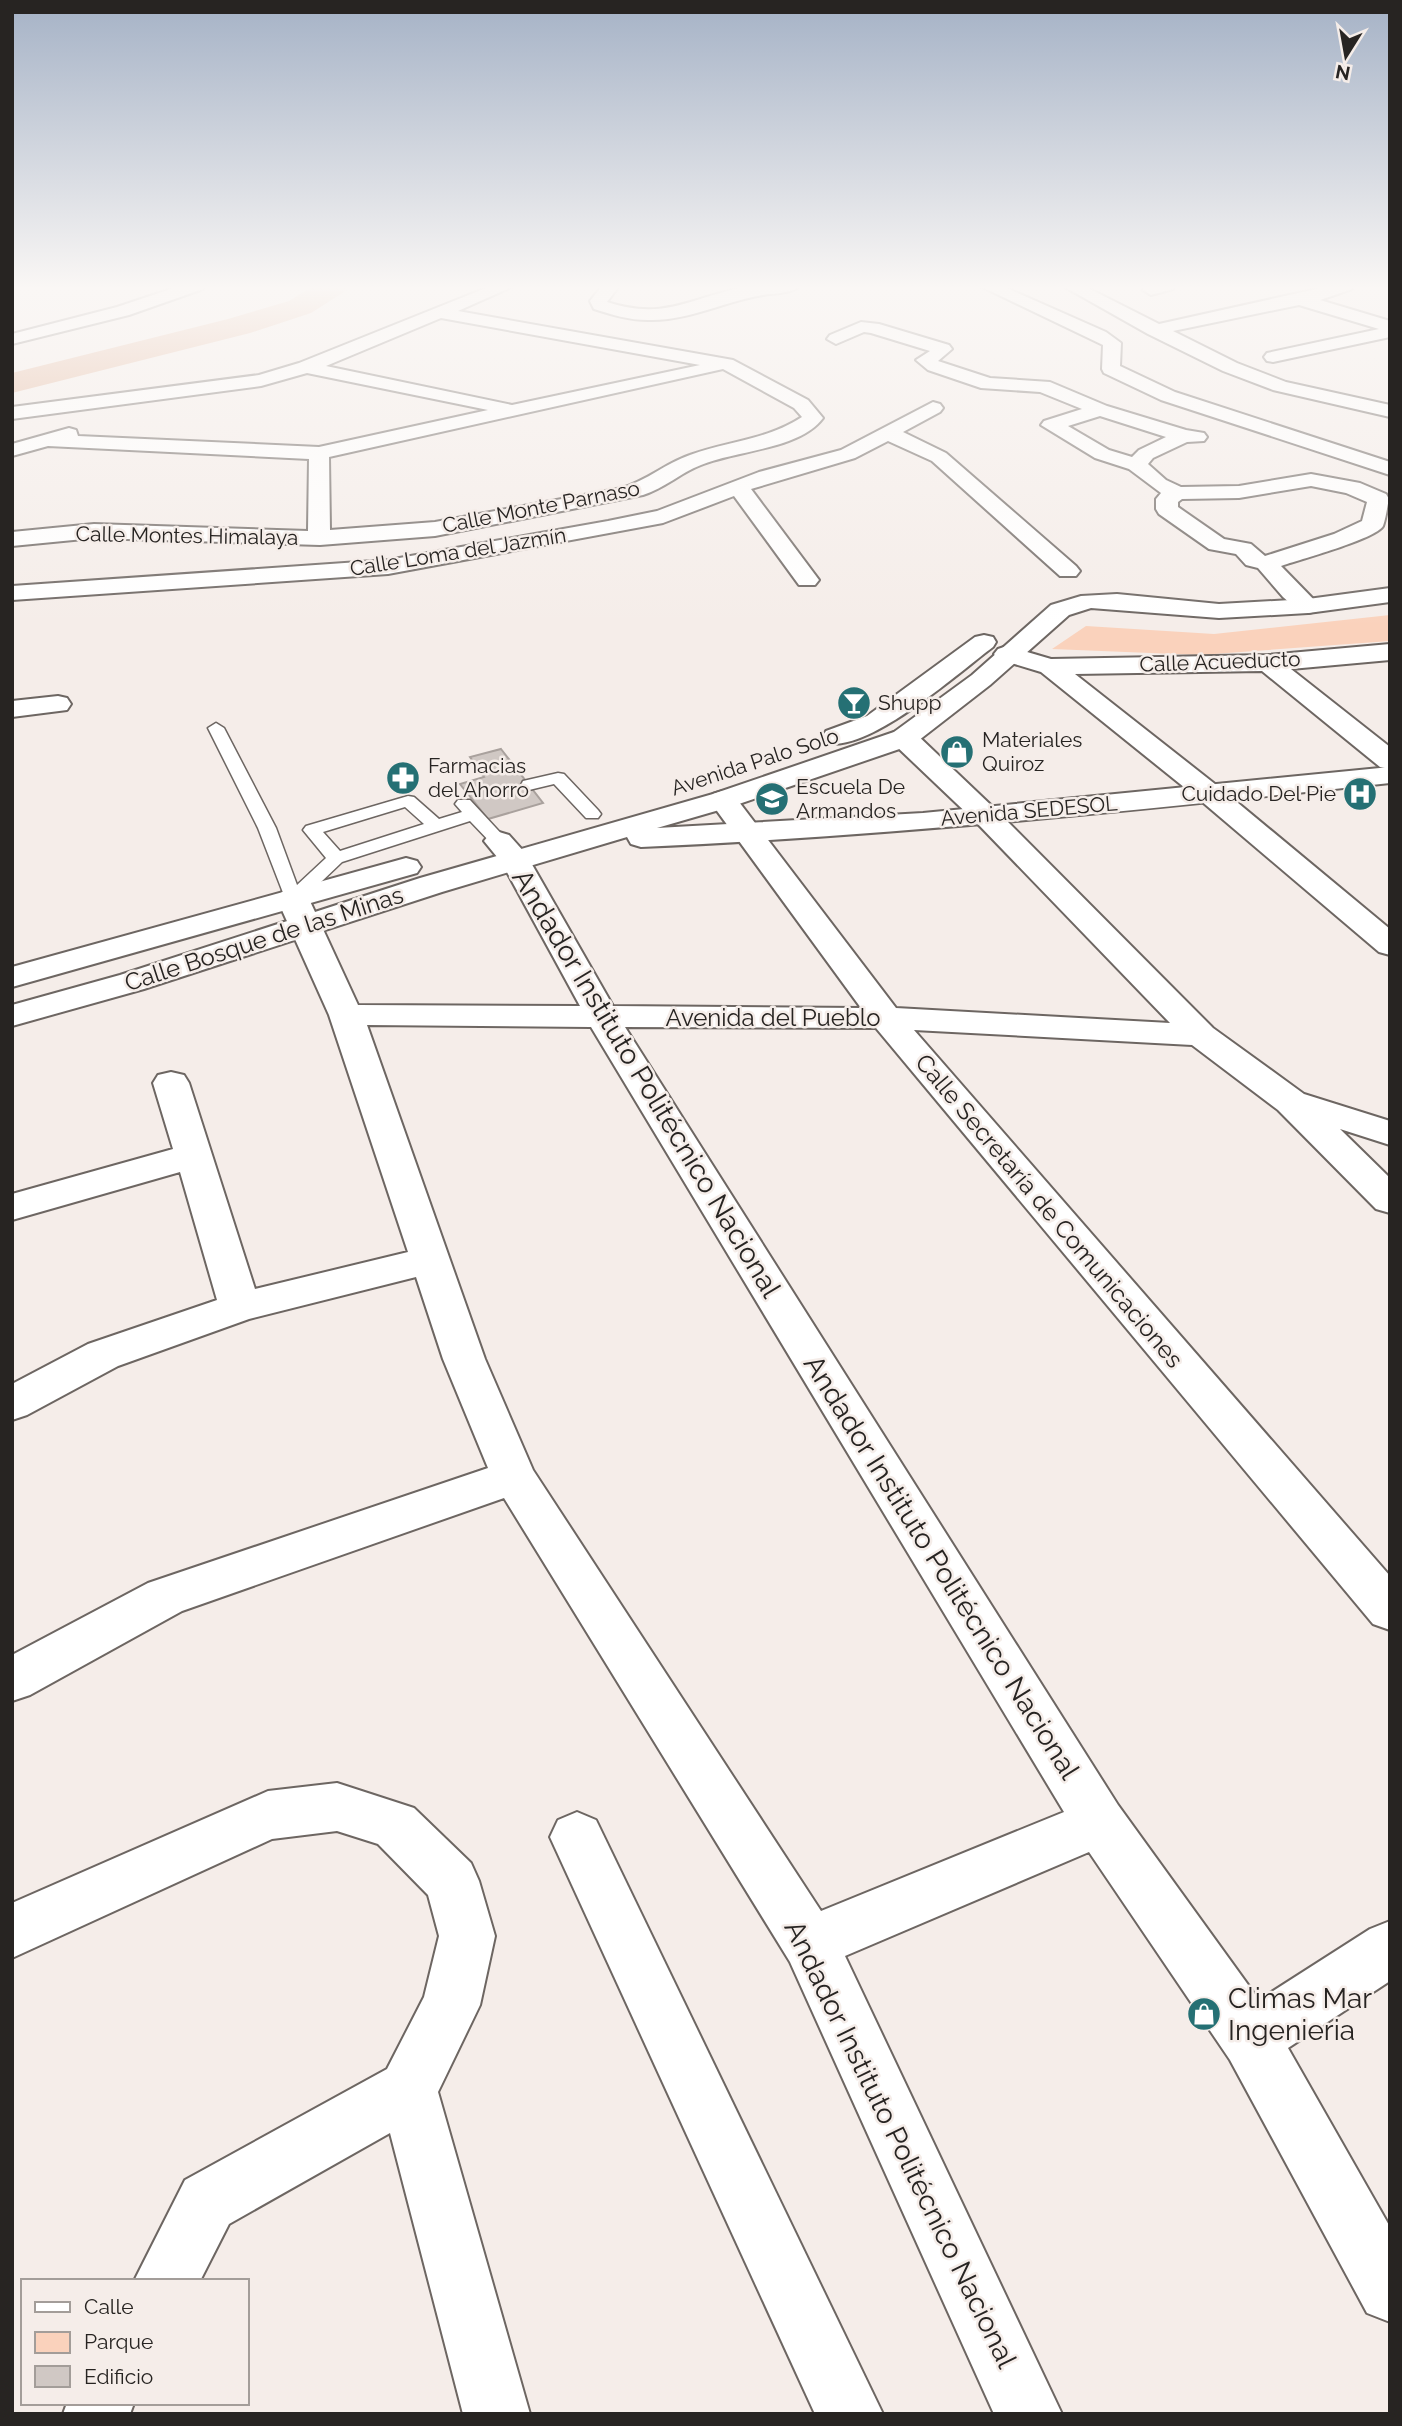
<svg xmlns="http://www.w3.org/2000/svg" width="1402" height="2426" viewBox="0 0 1402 2426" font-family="Raleway,sans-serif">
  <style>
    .green { fill: #fad2bc }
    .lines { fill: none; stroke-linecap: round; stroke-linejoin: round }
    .river { fill: #e1b094; fill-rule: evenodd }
    .building { fill: #d0c8c4; stroke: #a9a19d; stroke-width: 2 }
    .lane-casing { stroke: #6d6662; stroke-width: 3 }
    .street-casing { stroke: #6d6662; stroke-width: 4 }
    .secondary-casing { stroke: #6d6662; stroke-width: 4 }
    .lane { fill: #fff; fill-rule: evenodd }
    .street { fill: #fff; fill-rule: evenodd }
    .secondary { fill: #fff; fill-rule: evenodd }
    .labels { text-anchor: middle; stroke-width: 5; stroke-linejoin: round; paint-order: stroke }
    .far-street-label { font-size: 21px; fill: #272422; stroke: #f5ede9 }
    .far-poi-label { font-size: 21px; fill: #272422; stroke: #f5ede9; text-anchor: start }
    .street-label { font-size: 24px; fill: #272422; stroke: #f5ede9 }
    .near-street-label { font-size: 28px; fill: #272422; stroke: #f5ede9 }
    .near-poi-label { font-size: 28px; fill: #272422; stroke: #f5ede9; text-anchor: start }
  </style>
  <rect width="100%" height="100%" fill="#f5ede9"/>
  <path class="green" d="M 1390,615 L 1390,641 L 1200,655 L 1052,649 L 1086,626 L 1214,634 Z"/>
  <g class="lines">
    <path class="river" d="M 313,286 L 348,286 L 344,292 L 311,313 L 250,333 L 12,393 L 12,373 L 228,319 L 289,301 Z"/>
  </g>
  <path class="building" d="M 501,749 L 543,803 L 488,819 L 460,784 L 484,777 L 470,757 Z"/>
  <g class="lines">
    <g class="lane-casing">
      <g id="lane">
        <path d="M 216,723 L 224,728 L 276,828 L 297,885 L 326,858 L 303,830 L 306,826 L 408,796 L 414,797 L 439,819 L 462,812 L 455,804 L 458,800 L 470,800 L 508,841 L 499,846 L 493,845 L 470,821 L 342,862 L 299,903 L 287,903 L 258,828 L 208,728 ZM 405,807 L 424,824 L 340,851 L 323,832 Z"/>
        <path d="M 558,773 L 564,774 L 598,810 L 601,814 L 598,818 L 586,818 L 554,784 L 529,790 L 521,785 L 523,781 Z"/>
      </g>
    </g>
    <g class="street-casing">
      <g id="street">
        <path d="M 180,286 L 205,286 L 203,289 L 129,315 L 12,344 L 12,334 L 117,307 Z"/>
        <path d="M 491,286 L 514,286 L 458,311 L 733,360 L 808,400 L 823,418 C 799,450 736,450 701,465 C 680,473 665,488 643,495 L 435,536 L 320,545 L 94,538 L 12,546 L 12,532 L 94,524 L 308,531 L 309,459 L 48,446 L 12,456 L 12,444 L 69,428 L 76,430 L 78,436 L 319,447 L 488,410 L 307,373 L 261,386 L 12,419 L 12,407 L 259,375 L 299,363 ZM 441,318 L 700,365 L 512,405 L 326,366 ZM 723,369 L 794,408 L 802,417 C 767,440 728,441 690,455 C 666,463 648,480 622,488 L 435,522 L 330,530 L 329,457 Z"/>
        <path d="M 602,286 L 619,286 L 607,302 C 670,323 698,292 755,286 C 770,285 785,286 799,286 C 791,294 774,293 763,295 C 726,301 690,320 652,320 C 632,321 613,315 594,309 L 590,301 Z"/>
        <path d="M 980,286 L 1002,286 L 1106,332 L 1121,343 L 1120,366 L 1175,392 L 1390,462 L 1390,475 L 1161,400 L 1104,373 L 1102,369 L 1103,345 Z"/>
        <path d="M 1063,286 L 1084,286 L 1159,324 L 1330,286 L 1354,286 L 1352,289 L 1320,300 L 1390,321 L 1390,337 L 1273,362 L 1267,361 L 1264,357 L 1267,353 L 1379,329 L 1299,305 L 1173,331 L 1237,363 L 1286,382 L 1390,405 L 1390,417 L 1273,390 L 1223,371 L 1148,334 Z"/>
        <path d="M 1146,286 L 1175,286 L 1173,289 L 1151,295 L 1143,290 Z"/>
        <path d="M 861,322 L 879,324 L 949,345 L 952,349 L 938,361 L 990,378 L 1050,382 L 1107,406 L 1186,430 L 1204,433 L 1207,437 L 1204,441 L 1187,442 L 1153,458 L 1148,464 L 1166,480 L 1181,487 L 1239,486 L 1311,474 L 1360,483 L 1386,494 L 1389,499 C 1387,507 1386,518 1383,526 C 1376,539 1298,560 1281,566 L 1320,606 L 1317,611 L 1308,613 L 1299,611 L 1283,597 L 1258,568 L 1246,565 L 1236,554 L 1209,549 L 1159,514 L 1156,509 L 1156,499 L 1161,493 L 1129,469 L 1095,458 L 1041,425 L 1044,421 L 1082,409 L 1040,392 L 981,388 L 928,370 L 916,360 L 930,351 L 871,333 L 864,332 L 836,344 L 827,339 L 830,335 ZM 1100,416 L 1166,437 L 1139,450 L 1132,457 L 1109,450 L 1068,426 ZM 1311,486 L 1346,493 L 1367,502 L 1362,521 L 1334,534 L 1265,556 L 1251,544 L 1224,539 L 1178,507 L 1178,502 L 1182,499 L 1239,498 Z"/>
        <path d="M 933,402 L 940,404 L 943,408 L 940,412 L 903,432 L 946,453 L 1076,566 L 1080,571 L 1076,576 L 1060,576 L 932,461 L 888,441 L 855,458 L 751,489 L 819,580 L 815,585 L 799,585 L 734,496 L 663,523 L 388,574 L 12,600 L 12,586 L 388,560 L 608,521 L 657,511 L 759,472 L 841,450 Z"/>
        <path d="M 1390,644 L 1390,660 L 1291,669 L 1390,747 L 1390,769 L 1380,767 L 1262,671 L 1075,674 L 1220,788 L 1390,929 L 1390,955 L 1379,952 L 1200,800 L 1041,672 L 998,659 L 994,654 L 998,649 L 1007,646 L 1051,659 L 1268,655 Z"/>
        <path d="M 58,696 L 67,698 L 71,704 L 67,710 L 12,717 L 12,701 Z"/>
        <path d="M 904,730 L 914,732 L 996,810 L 1213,1028 L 1304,1094 L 1390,1121 L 1390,1145 L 1340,1129 L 1390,1178 L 1390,1213 L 1376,1209 L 1278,1110 L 1192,1045 L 914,1030 L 1390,1576 L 1390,1630 L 1373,1624 L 876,1028 L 625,1027 L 1118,1805 L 1259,2000 L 1370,1929 L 1390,1921 L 1390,1981 L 1288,2048 L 1390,2227 L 1390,2322 L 1367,2313 L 1230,2060 L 1089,1852 L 845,1956 L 1062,2414 L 994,2414 L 790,1962 L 504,1498 L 182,1611 L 30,1695 L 12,1701 L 12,1655 L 148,1583 L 488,1468 L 443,1359 L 416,1277 L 249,1319 L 118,1366 L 27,1415 L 12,1420 L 12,1384 L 88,1344 L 217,1300 L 180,1172 L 12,1220 L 12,1194 L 173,1149 L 153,1083 L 158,1075 L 171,1072 L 184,1075 L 189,1083 L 255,1289 L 408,1252 L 329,1015 L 277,899 L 282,892 L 293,890 L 304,892 L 309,899 L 358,1005 L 580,1006 L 502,863 L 484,841 L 489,835 L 499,832 L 509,835 L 526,854 L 613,1006 L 861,1008 L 709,800 L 713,794 L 723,791 L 733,794 L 896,1008 L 1170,1023 L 976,822 L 894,744 L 890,738 L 894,732 ZM 367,1025 L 591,1027 L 1064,1812 L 821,1911 L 533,1470 L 485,1359 Z"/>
        <path d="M 337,1783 L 414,1808 L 471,1863 L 479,1881 L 495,1936 L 480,2005 L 438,2092 L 530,2414 L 463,2414 L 390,2133 L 229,2224 L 200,2281 L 134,2281 L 185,2180 L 387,2069 L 424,1997 L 439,1936 L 428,1895 L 378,1844 L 337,1831 L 272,1839 L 12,1958 L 12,1903 L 268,1791 Z"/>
        <path d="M 577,1812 L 596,1820 L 883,2414 L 815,2414 L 550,1837 L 558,1820 Z"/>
        <path d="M 67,2403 L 134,2403 L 130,2414 L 63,2414 Z"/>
      </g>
    </g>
    <g class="secondary-casing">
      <g id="secondary">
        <path d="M 1390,588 L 1390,602 L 1308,613 L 1219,618 L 1091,608 L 1069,615 L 990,685 L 914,744 L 733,806 L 657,828 L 923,813 L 1390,767 L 1390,783 C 1140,810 892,836 641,847 L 631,844 L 627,837 L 442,892 L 144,989 L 12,1026 L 12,1005 L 120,975 L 420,878 L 713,794 L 894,732 L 972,675 L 1051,605 L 1081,596 L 1117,594 L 1219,604 L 1308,599 Z"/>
        <path d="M 984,635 L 993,637 L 996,642 L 993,647 C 958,673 869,753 826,743 L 822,737 L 826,731 L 867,716 L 975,637 Z"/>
        <path d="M 406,858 L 417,861 L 421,867 L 417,873 L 12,987 L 12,967 Z"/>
      </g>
    </g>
    <use href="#lane" class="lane"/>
    <use href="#street" class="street"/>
    <use href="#secondary" class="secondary"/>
  </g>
  <linearGradient id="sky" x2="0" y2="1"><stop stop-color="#a5b2c6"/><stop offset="0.46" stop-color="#faf7f5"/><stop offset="1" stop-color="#faf7f5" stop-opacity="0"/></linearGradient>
  <rect width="1402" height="626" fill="url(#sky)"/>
  <defs>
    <g id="bar-disc" transform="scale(1.75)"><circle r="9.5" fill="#257074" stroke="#f5ede9"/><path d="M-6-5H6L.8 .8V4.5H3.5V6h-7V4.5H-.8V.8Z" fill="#fff"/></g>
    <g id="shop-disc" transform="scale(1.75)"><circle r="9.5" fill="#257074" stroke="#f5ede9"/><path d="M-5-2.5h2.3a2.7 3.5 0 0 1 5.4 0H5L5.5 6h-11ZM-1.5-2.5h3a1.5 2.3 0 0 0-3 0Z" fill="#fff"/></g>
    <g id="pharmacy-disc" transform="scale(1.75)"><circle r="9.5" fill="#257074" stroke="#f5ede9"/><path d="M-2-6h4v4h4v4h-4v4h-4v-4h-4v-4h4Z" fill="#fff"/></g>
    <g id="hospital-disc" transform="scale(1.75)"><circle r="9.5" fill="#257074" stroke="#f5ede9"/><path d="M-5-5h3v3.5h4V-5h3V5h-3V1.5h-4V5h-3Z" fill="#fff"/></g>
    <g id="university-disc" transform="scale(1.75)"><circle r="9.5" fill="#257074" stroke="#f5ede9"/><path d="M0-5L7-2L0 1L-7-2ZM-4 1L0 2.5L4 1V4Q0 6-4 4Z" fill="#fff"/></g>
  </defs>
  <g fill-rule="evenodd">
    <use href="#bar-disc" x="854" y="703"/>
    <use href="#shop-disc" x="957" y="752"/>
    <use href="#pharmacy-disc" x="403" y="778"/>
    <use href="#hospital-disc" x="1360" y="794"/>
    <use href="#university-disc" x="772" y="799"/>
    <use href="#shop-disc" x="1204" y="2014"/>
  </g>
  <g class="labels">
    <g class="far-street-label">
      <text transform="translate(541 507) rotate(-11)" y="7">Calle Monte Parnaso</text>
      <text transform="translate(187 536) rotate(1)" y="7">Calle Montes Himalaya</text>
      <text transform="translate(458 552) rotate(-9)" y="7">Calle Loma del Jazmín</text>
      <text transform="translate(1220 662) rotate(-2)" y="7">Calle Acueducto</text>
      <text transform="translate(755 762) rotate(-18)" y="7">Avenida Palo Solo</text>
      <text transform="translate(1029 811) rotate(-5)" y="7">Avenida SEDESOL</text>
    </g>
    <g class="far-poi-label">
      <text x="878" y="710">Shupp</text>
      <text x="982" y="747">Materiales<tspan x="982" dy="24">Quiroz</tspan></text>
      <text x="428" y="773">Farmacias<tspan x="428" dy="24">del Ahorro</tspan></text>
      <text x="796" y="794">Escuela De<tspan x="796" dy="24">Armandos</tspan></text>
      <text x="1336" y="801" text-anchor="end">Cuidado Del Pie</text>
    </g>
    <g class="street-label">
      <text transform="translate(264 939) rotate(-18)" y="8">Calle Bosque de las Minas</text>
      <text x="773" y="1026">Avenida del Pueblo</text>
      <text transform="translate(1049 1211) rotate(50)" y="8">Calle Secretaría de Comunicaciones</text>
    </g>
    <g class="near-street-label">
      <text transform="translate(647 1083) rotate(59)" y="10">Andador Instituto Politécnico Nacional</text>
      <text transform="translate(942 1567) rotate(58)" y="10">Andador Instituto Politécnico Nacional</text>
      <text transform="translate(901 2144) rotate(64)" y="10">Andador Instituto Politécnico Nacional</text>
    </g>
    <g class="near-poi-label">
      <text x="1228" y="2008">Climas Mar<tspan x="1228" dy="32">Ingenieria</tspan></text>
    </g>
  </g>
  <rect width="1402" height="2426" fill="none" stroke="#272422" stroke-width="28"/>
  <rect x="21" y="2279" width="228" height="126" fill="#f5ede9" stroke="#a39d99" stroke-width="2"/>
  <rect x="35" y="2302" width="35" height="10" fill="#ffffff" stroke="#a39d99" stroke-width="2"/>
  <text x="84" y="2314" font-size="21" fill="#272422">Calle</text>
  <rect x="35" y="2332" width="35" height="21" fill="#fad2bc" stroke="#a39d99" stroke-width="2"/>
  <text x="84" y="2349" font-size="21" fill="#272422">Parque</text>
  <rect x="35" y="2366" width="35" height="21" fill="#d0c8c4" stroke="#a39d99" stroke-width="2"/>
  <text x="84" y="2384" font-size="21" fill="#272422">Edificio</text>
  <g transform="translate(1346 56) rotate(191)" stroke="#f5ede9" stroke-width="5" paint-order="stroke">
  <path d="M0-5L12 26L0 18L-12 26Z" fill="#272422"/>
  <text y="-10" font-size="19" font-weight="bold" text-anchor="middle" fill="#272422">N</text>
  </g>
</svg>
